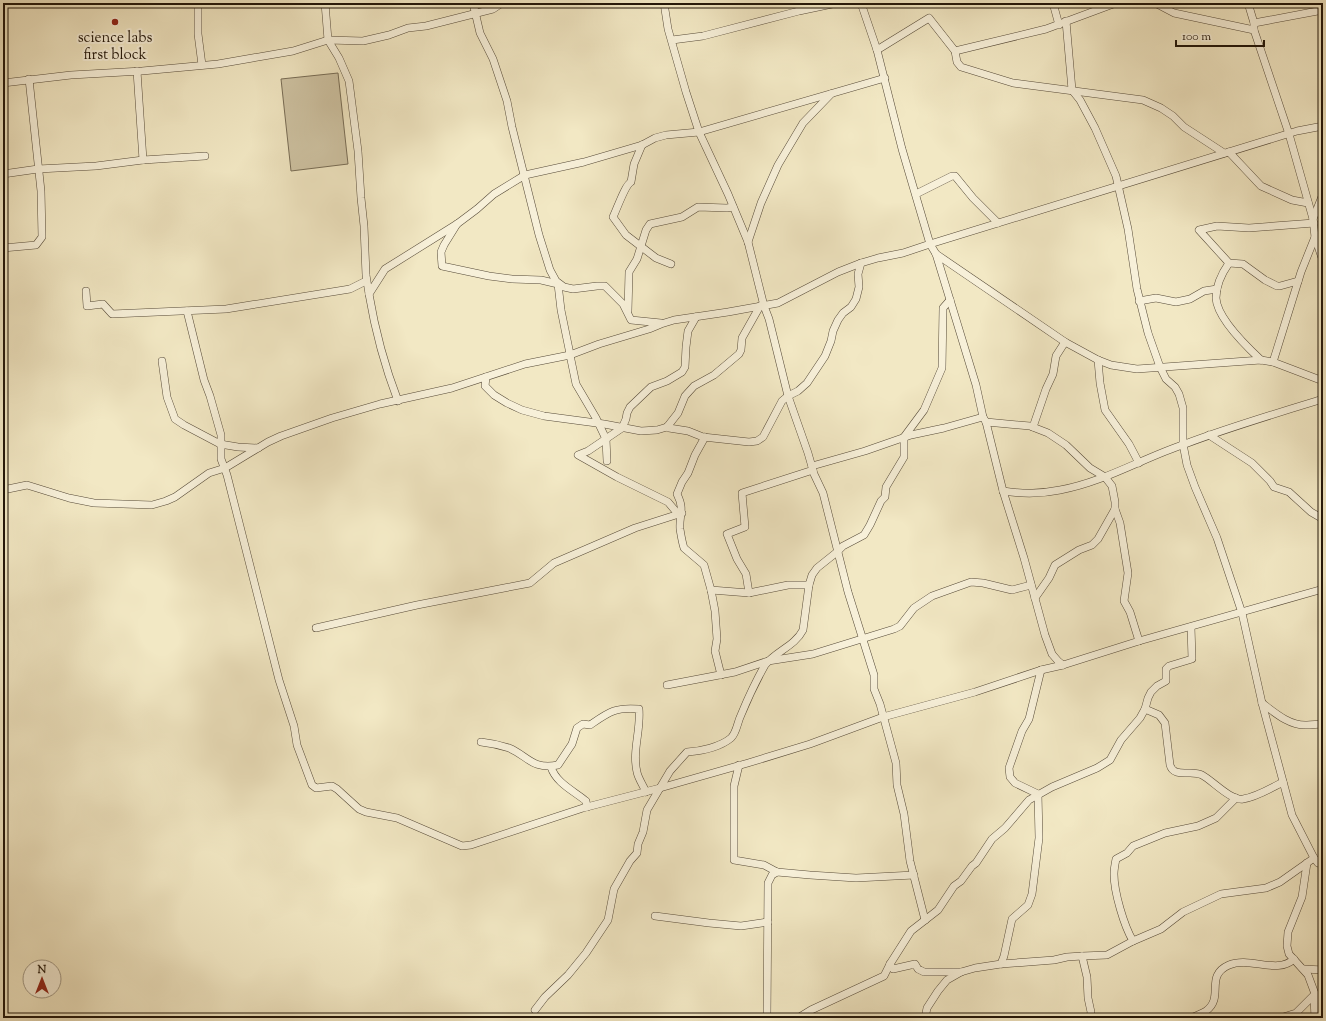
<svg xmlns="http://www.w3.org/2000/svg" width="1326" height="1021" viewBox="0 0 1326 1021" font-family="'Sorts Mill Goudy',serif">
  <style>
    .green { fill: #cfc4a4; stroke: #786d56 }
    .lines { fill: none; stroke-linecap: round; stroke-linejoin: round }
    .minor-casing { stroke: #564a38; stroke-width: 8 }
    .minor { stroke: #f7f0d9; stroke-width: 7 }
    .poi-dot { fill: #8f2418; stroke: #f7f0d9; stroke-width: 1.5 }
    .labels { text-anchor: middle; stroke-width: 4; stroke-linejoin: round; paint-order: stroke }
    .poi-label { font-size: 15px; fill: #221609; stroke: #f7f0d9 }
  </style>
  <rect width="100%" height="100%" fill="#f2e8c4"/>
  <filter id="stains"><feTurbulence type="fractalNoise" baseFrequency=".005" numOctaves="4"/><feColorMatrix values="0 0 0 0 .2 0 0 0 0 .09 0 0 0 0 .02 0 0 0 .5 -.17"/></filter>
  <radialGradient id="worn" r=".72"><stop offset=".6" stop-color="#630" stop-opacity="0"/><stop offset="1" stop-color="#630" stop-opacity=".3"/></radialGradient>
  <path class="green" d="M 338,73 L 348,164 L 291,171 L 281,79 Z"/>
  <g class="lines">
    <g class="minor-casing">
      <g id="minor">
        <path d="M 198,3 L 198,34 L 202,65"/>
        <path d="M 325,3 L 328,40 L 339,58 L 349,81 L 358,151 L 361,198 L 364,226 L 366,275 L 369,294"/>
        <path d="M 473,3 L 480,33 L 493,59 L 507,101 L 512,127 L 539,235 L 550,270 L 556,281 L 564,287 L 573,289 L 597,286 L 605,286 L 623,304 L 631,320 L 661,323"/>
        <path d="M 664,3 L 668,29 L 686,92 L 699,132 L 728,194 L 748,242 L 764,306 L 769,319 L 788,396 L 808,453 L 814,474 L 823,493 L 848,592 L 874,675 L 874,689 L 880,704 L 896,763 L 897,785 L 904,814 L 910,861 L 925,920"/>
        <path d="M 861,3 L 877,50 L 902,149 L 930,244 L 936,254 L 976,385 L 983,417 L 986,422 L 1003,491 L 1024,558 L 1045,635 L 1052,654 L 1058,661 L 1063,665"/>
        <path d="M 1053,3 L 1059,25"/>
        <path d="M 1155,3 L 1174,13 L 1254,30"/>
        <path d="M 1248,3 L 1254,23 L 1254,30 L 1289,134 L 1313,219 L 1315,237 L 1323,261"/>
        <path d="M 1066,21 L 1072,90 L 1080,100 L 1095,128 L 1116,176 L 1128,229 L 1137,289 L 1148,333 L 1160,367 L 1166,379 L 1175,387 L 1179,394 L 1183,408 L 1183,444 L 1187,465 L 1195,487 L 1217,538 L 1242,613 L 1262,703 L 1292,815 L 1314,858 L 1318,863 L 1323,865"/>
        <path d="M 1254,23 L 1323,10"/>
        <path d="M 672,40 L 703,36 L 799,11 L 837,3"/>
        <path d="M 877,50 L 929,18 L 955,51 L 957,62 L 961,67 L 1013,83 L 1143,100 L 1161,108 L 1173,116 L 1184,127 L 1224,153"/>
        <path d="M 955,51 L 1046,29 L 1116,3"/>
        <path d="M 3,83 L 71,75 L 142,71 L 218,64 L 293,51 L 328,40 L 363,41 L 389,35 L 408,28 L 426,26 L 493,9 L 502,3"/>
        <path d="M 642,145 L 634,164 L 631,182 C 625,185 617,209 613,217 L 626,235 L 656,258 L 671,264"/>
        <path d="M 1229,152 L 1261,186 L 1292,200 L 1308,203"/>
        <path d="M 143,160 L 205,156"/>
        <path d="M 3,174 L 38,169 L 96,166 L 143,160 L 137,71"/>
        <path d="M 916,194 L 952,176 L 955,176 L 973,198 L 998,223"/>
        <path d="M 1313,219 L 1323,194"/>
        <path d="M 457,224 L 444,245 L 441,252 L 442,266 L 489,276 L 512,279 L 541,280 L 558,284 L 561,310 L 570,354"/>
        <path d="M 748,242 L 761,203 L 778,165 L 803,123 L 831,94"/>
        <path d="M 3,248 L 36,245 L 42,237 L 41,191 L 29,79"/>
        <path d="M 936,254 L 1065,342 L 1098,360 L 1111,365 L 1137,369 L 1261,360 L 1273,362 L 1323,381"/>
        <path d="M 1229,263 C 1222,273 1216,285 1216,298 C 1217,318 1247,347 1261,360"/>
        <path d="M 1298,281 L 1280,286 L 1277,286 L 1265,280 L 1243,264 L 1229,263 L 1199,230 L 1217,226 L 1249,228 L 1314,223"/>
        <path d="M 86,291 L 87,306 L 103,304 L 112,314 L 226,309 L 350,289 L 366,281"/>
        <path d="M 1139,301 L 1156,298 L 1176,302 L 1190,299 L 1204,291 L 1217,289"/>
        <path d="M 187,311 L 204,380 L 210,396 L 221,435 L 221,459 L 227,475 L 279,680 L 294,726 L 297,745 L 312,785 L 316,788 L 332,786 L 337,789 L 359,809 L 366,812 L 397,818 L 462,846 L 471,845 L 583,808 L 660,788 L 748,763 L 810,744 L 883,717 L 975,692 L 1041,670 L 1063,665 L 1139,641 L 1323,589"/>
        <path d="M 628,311 L 629,272 L 637,259 L 646,230 L 650,224 L 682,217 L 698,207 L 727,208 L 733,207"/>
        <path d="M 570,355 L 576,384 L 596,418 L 606,439 L 607,461"/>
        <path d="M 1098,360 L 1100,383 L 1105,410 L 1129,444 L 1139,463"/>
        <path d="M 162,361 L 167,397 L 175,419 L 184,425 L 220,444 L 238,447 L 258,448"/>
        <path d="M 1273,362 L 1301,272 L 1315,237"/>
        <path d="M 486,377 L 485,386 L 494,395 L 507,403 L 522,410 L 544,416 L 604,424 L 641,431 L 657,430 L 667,427 L 678,413 L 685,396 L 694,386 L 714,375 L 739,354 L 741,350 L 742,338 L 760,306"/>
        <path d="M 398,401 C 385,367 375,330 369,294 L 385,269 L 457,224 L 477,209 L 494,194 L 525,175 L 584,162 L 642,145 L 655,138 L 666,135 L 699,132 L 885,78"/>
        <path d="M 986,422 L 1030,426 L 1048,433 L 1066,445 L 1090,468 L 1105,477 L 1112,486 L 1115,502 L 1115,509 L 1098,539 L 1092,545 L 1079,550 L 1055,565 L 1049,578 L 1035,598"/>
        <path d="M 667,427 L 669,428 L 688,431 L 703,437 L 749,442 L 757,441 L 763,437 L 782,401 L 788,396 L 798,391 L 807,383 L 825,356 L 831,341 L 833,331 L 838,320 L 843,313 L 851,307 L 856,299 L 859,287 L 858,274 L 861,263"/>
        <path d="M 1033,427 L 1046,389 L 1053,374 L 1056,356 L 1065,342"/>
        <path d="M 1209,435 L 1252,463 L 1270,481 L 1274,487 L 1289,492 L 1311,512 L 1323,519"/>
        <path d="M 705,437 L 695,455 L 688,473 L 682,482 L 677,494 C 685,510 679,514 680,529 C 681,535 682,542 684,548 L 704,565 L 711,590 L 715,611 L 717,639 L 715,651 L 721,675"/>
        <path d="M 812,466 L 865,451 L 911,435 L 944,428 L 983,417"/>
        <path d="M 3,490 L 27,485 L 69,498 L 94,503 L 152,505 L 166,501 L 175,497 L 209,473 L 225,468 L 268,442 L 281,436 L 332,418 L 380,404 L 452,388 L 525,364 L 570,355 L 599,344 L 649,329 L 661,324 L 674,320 L 728,312 L 778,303 L 838,272 L 861,263 L 878,258 L 903,253 L 930,244 L 1297,131 L 1323,126"/>
        <path d="M 1003,491 C 1022,494 1041,494 1060,490 C 1104,482 1143,458 1185,444 C 1230,427 1277,413 1323,399"/>
        <path d="M 1115,509 L 1120,523 L 1128,573 L 1124,601 L 1130,612 L 1139,641"/>
        <path d="M 678,514 L 668,502 L 617,477 L 578,455 L 588,451 L 622,428 L 626,419 L 627,413 L 630,407 L 651,387 L 667,381 L 682,372 L 685,367 L 686,347 L 688,331 L 696,317"/>
        <path d="M 711,590 L 749,593 L 788,585 L 809,585"/>
        <path d="M 749,593 L 746,574 L 737,559 L 727,534 L 745,527 L 742,493 L 813,470"/>
        <path d="M 316,628 L 417,605 L 530,583 L 554,563 L 635,528 L 682,513"/>
        <path d="M 667,685 L 735,672 L 768,661 L 813,654 L 894,629 L 900,626 L 914,608 L 932,596 L 971,582 L 983,583 L 1012,590 L 1031,585"/>
        <path d="M 1262,703 C 1275,713 1290,726 1307,725 C 1312,725 1318,724 1323,724"/>
        <path d="M 1145,709 L 1159,715 L 1165,723 L 1170,765 C 1174,779 1192,769 1202,775 C 1213,781 1231,801 1243,799 C 1257,797 1271,788 1283,782"/>
        <path d="M 481,742 C 490,743 500,745 509,748 C 528,756 532,770 558,765 L 572,744 L 577,728 L 583,724 L 590,725 C 609,712 615,707 639,709 C 641,730 632,751 637,772 C 638,778 643,785 646,792"/>
        <path d="M 739,765 L 734,786 L 734,860 L 764,865 L 777,872 L 810,875 L 856,878 L 914,875"/>
        <path d="M 551,767 C 556,783 574,791 586,801 L 587,807"/>
        <path d="M 1307,863 L 1302,897 L 1288,932 L 1287,946 L 1289,954 L 1308,975 L 1318,1002 L 1323,1009"/>
        <path d="M 655,916 L 709,923 L 741,926 L 768,922"/>
        <path d="M 1133,941 C 1124,926 1114,892 1114,874 C 1114,869 1115,864 1116,859 L 1127,853 L 1133,846 L 1165,833 L 1198,826 L 1216,818 L 1236,798"/>
        <path d="M 1082,956 L 1087,977 L 1088,998 L 1091,1012 L 1090,1018"/>
        <path d="M 890,964 L 893,969 L 915,964 L 918,969 L 924,972 L 961,972"/>
        <path d="M 1001,964 L 1004,956 L 1012,919 L 1028,905 L 1032,894 L 1039,838 L 1038,794 L 1015,783 L 1010,777 L 1009,768 L 1022,731 L 1029,719 L 1041,670"/>
        <path d="M 1304,969 L 1323,970"/>
        <path d="M 1314,998 L 1315,1018"/>
        <path d="M 535,1010 L 545,997 L 568,975 L 586,953 L 608,920 L 614,889 L 630,861 L 637,853 L 638,844 L 643,832 L 647,810 L 670,771 L 687,752 C 701,751 720,747 731,738 C 737,732 737,723 741,715 C 748,698 756,681 765,665 C 776,651 795,646 803,630 L 809,585 L 812,575 L 817,568 L 837,552 L 843,546 L 864,535 L 870,525 L 881,501 L 885,497 L 886,487 L 904,457 L 904,437 L 924,410 L 942,368 L 943,308 L 950,300"/>
        <path d="M 767,1018 L 768,883 L 772,875 L 777,872"/>
        <path d="M 798,1018 L 811,1010 L 884,976 L 890,964 L 911,931 L 938,910 L 954,886 L 961,881 L 972,866 L 976,863 L 992,839 L 1005,828 L 1029,800 L 1052,787 L 1097,768 L 1110,760 L 1121,740 L 1140,718 L 1145,709 L 1148,698 L 1151,692 L 1157,686 L 1166,681 L 1166,669 L 1169,666 L 1192,659 L 1191,627"/>
        <path d="M 925,1018 L 927,1008 L 938,991 L 947,980 L 961,972 L 975,968 L 1001,964 L 1054,960 L 1067,957 L 1082,956 L 1107,955 L 1133,941 L 1161,929 L 1183,912 L 1221,894 L 1266,888 L 1280,882 L 1314,858"/>
        <path d="M 1192,1018 C 1196,1015 1202,1014 1206,1011 C 1225,997 1204,976 1229,965 C 1250,956 1277,975 1294,959"/>
        <path d="M 1280,1018 L 1296,1013 L 1315,994"/>
      </g>
    </g>
    <use href="#minor" class="minor"/>
  </g>
  <circle class="poi-dot" cx="115" cy="22" r="4"/>
  <g class="labels">
    <g class="poi-label">
      <text x="115" y="42">science labs<tspan x="115" dy="17">first block</tspan></text>
    </g>
  </g>
  <rect width="1326" height="1021" fill="none" stroke="#f2e8c4" stroke-width="16"/>
  <rect x="4" y="4" width="1318" height="1013" fill="none" stroke="#221609" stroke-width="2"/>
  <rect x="8" y="8" width="1310" height="1005" fill="none" stroke="#221609"/>
  <g transform="translate(42 979)"><circle r="19" fill="#f7f0d9" stroke="#a29986"/>
  <path d="M0-3L7 15L0 10L-7 15Z" fill="#8f2418"/>
  <text y="-6" font-size="11" font-weight="bold" text-anchor="middle" fill="#221609">N</text>
  </g>
  <path d="M1176 40v6h88v-6" fill="none" stroke="#221609" stroke-width="2"/>
  <text x="1182" y="40" font-size="12" fill="#221609" stroke="#f7f0d9" stroke-width="3" paint-order="stroke">100 m</text>
  <rect width="100%" height="100%" filter="url(#stains)"/>
  <rect width="100%" height="100%" fill="url(#worn)"/>
</svg>
